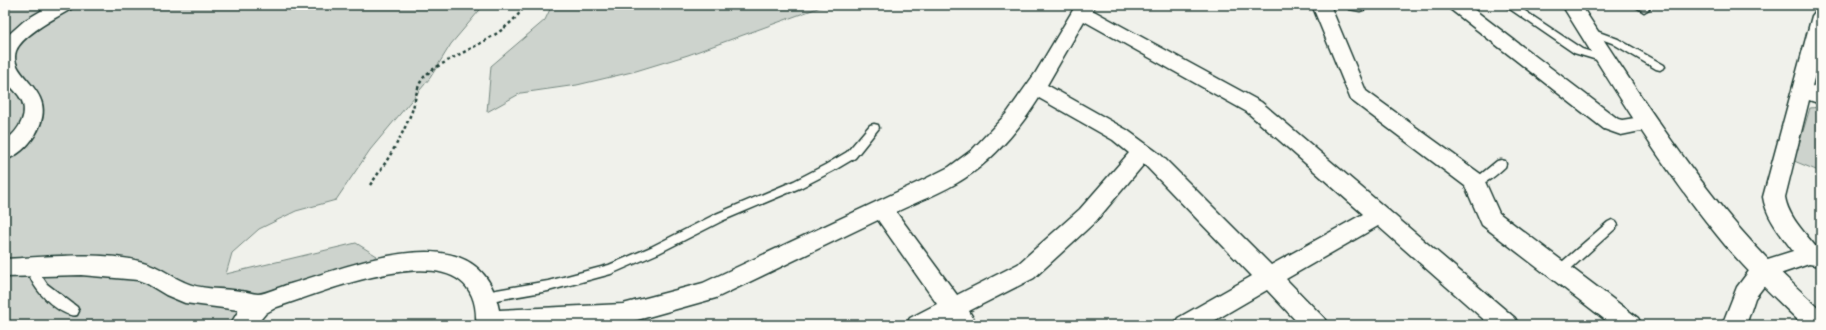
<svg xmlns="http://www.w3.org/2000/svg" width="1826" height="330" viewBox="0 0 1826 330" font-family="Sriracha,sans-serif">
  <style>
    .green { fill: #cdd3cd; stroke: #768880 }
    .lines { fill: none; stroke-linecap: round; stroke-linejoin: round }
    .service-casing { stroke: #1f3d34; stroke-width: 3 }
    .minor-casing { stroke: #1f3d34; stroke-width: 3 }
    .tertiary-casing { stroke: #1f3d34; stroke-width: 3 }
    .path { stroke: #1f3d34; stroke-width: 2.5; stroke-dasharray: 3 3; stroke-linecap: butt }
    .service { fill: #fdfcf7; fill-rule: evenodd }
    .minor { fill: #fdfcf7; fill-rule: evenodd }
    .tertiary { fill: #fdfcf7; fill-rule: evenodd }
  </style>
  <rect width="100%" height="100%" fill="#f0f1eb"/>
  <filter id="ink" filterUnits="userSpaceOnUse"><feTurbulence type="fractalNoise" baseFrequency=".025" numOctaves="2"/><feDisplacementMap in="SourceGraphic" scale="8" xChannelSelector="R" yChannelSelector="G"/><feConvolveMatrix kernelMatrix="1 2 1 2 8 2 1 2 1" color-interpolation-filters="sRGB"/></filter>
  <g filter="url(#ink)">
    <g class="green">
      <path d="M 5,5 L 484,5 L 451,44 L 430,78 L 370,150 L 336,200 L 296,211 L 259,229 L 232,253 L 226,274 L 356,243 L 377,256 L 360,267 L 231,325 L 5,325 Z"/>
      <path d="M 552,5 L 826,5 L 688,55 L 636,71 L 577,85 L 521,93 L 487,112 L 491,66 L 545,20 Z"/>
      <path d="M 1821,107 L 1821,172 L 1794,161 L 1810,108 Z"/>
    </g>
    <g class="lines">
      <g class="service-casing">
        <g id="service">
          <path d="M 1504,5 L 1516,5 L 1582,49 L 1611,58 L 1612,60 L 1607,63 L 1574,53 Z"/>
          <path d="M 1633,5 L 1645,5 L 1649,9 L 1644,12 Z"/>
          <path d="M 1588,28 L 1618,39 L 1664,65 L 1665,67 L 1660,70 L 1656,69 L 1612,43 L 1585,33 L 1583,31 L 1585,29 Z"/>
          <path d="M 874,124 L 878,125 L 879,128 L 855,158 L 833,171 L 802,187 L 724,220 L 659,253 L 611,274 L 548,291 L 485,302 L 481,301 L 479,297 L 481,293 L 485,292 L 548,281 L 609,265 L 651,247 L 716,214 L 794,181 L 825,165 L 847,152 L 870,125 Z"/>
          <path d="M 1501,160 L 1505,161 L 1506,164 L 1505,167 C 1496,175 1483,188 1470,184 L 1468,181 L 1470,178 L 1480,175 L 1497,161 Z"/>
          <path d="M 1612,220 L 1616,222 L 1618,225 L 1616,228 L 1563,276 L 1559,277 L 1555,276 L 1553,272 L 1555,268 L 1608,222 Z"/>
          <path d="M 34,262 L 38,264 L 41,275 L 47,284 L 77,307 L 79,311 L 77,315 C 62,320 21,281 30,264 Z"/>
        </g>
      </g>
      <g class="minor-casing">
        <g id="minor">
          <path d="M 51,5 L 74,5 L 71,9 C 57,17 22,35 16,51 C 7,79 63,89 35,135 C 28,146 17,156 5,160 L 5,141 C 19,131 31,112 19,96 C 15,90 8,85 5,79 C 3,72 5,47 5,38 L 24,21 Z"/>
          <path d="M 1076,5 L 1096,5 L 1092,10 L 1261,102 L 1515,318 L 1519,325 L 1490,325 L 1378,226 L 1286,279 L 1324,318 L 1328,325 L 1300,325 L 1267,290 L 1207,325 L 1174,325 L 1178,318 L 1252,276 L 1144,164 L 1096,221 L 1034,278 L 969,311 L 977,325 L 951,325 L 949,321 L 941,325 L 906,325 L 910,318 L 937,304 L 878,220 L 716,298 L 623,324 L 476,325 C 482,223 326,292 277,307 L 266,313 L 256,325 L 230,325 L 239,310 L 185,303 L 166,295 L 146,283 L 138,280 L 81,275 L 5,277 L 5,259 C 47,257 102,251 143,262 C 159,266 170,276 184,282 C 200,290 222,288 240,291 C 246,291 252,294 258,294 C 266,294 281,286 290,284 C 350,267 481,209 499,310 L 623,304 L 703,283 L 927,178 L 949,167 L 972,150 L 1007,113 L 1036,72 ZM 1084,21 L 1247,112 L 1363,214 L 1271,265 L 1161,155 L 1127,130 L 1047,85 ZM 1039,98 L 1113,140 L 1129,153 L 1080,209 L 1018,264 L 957,295 L 896,212 C 919,201 944,192 965,178 C 995,158 1020,128 1039,98 Z"/>
          <path d="M 1312,5 L 1330,5 L 1366,91 L 1482,175 L 1499,213 L 1638,318 L 1642,325 L 1612,325 L 1482,225 L 1465,186 L 1351,100 Z"/>
          <path d="M 1346,5 L 1369,5 L 1366,9 L 1360,11 L 1349,9 Z"/>
          <path d="M 1447,5 L 1468,5 L 1618,119 L 1622,120 L 1648,116 L 1655,118 L 1658,123 L 1655,128 L 1621,135 L 1604,129 L 1450,9 Z"/>
          <path d="M 1821,10 L 1821,52 L 1812,86 L 1821,90 L 1821,104 L 1809,100 L 1785,197 C 1788,216 1804,232 1816,247 L 1821,248 L 1821,266 L 1809,264 L 1771,277 L 1755,298 L 1746,325 L 1722,325 L 1737,287 L 1755,263 L 1793,251 C 1781,235 1766,217 1763,197 L 1812,16 L 1815,12 Z"/>
        </g>
      </g>
      <g class="tertiary-casing">
        <path id="tertiary" d="M 1562,5 L 1581,5 C 1631,82 1681,160 1741,230 C 1766,259 1793,285 1821,310 L 1821,325 L 1803,325 C 1776,299 1749,273 1725,245 C 1663,170 1613,87 1562,5 Z"/>
      </g>
      <path class="path" d="M 370,185 C 387,162 402,137 412,111 C 416,100 416,86 424,77 C 431,69 441,65 449,60 C 476,45 509,32 525,5"/>
      <use href="#service" class="service"/>
      <use href="#minor" class="minor"/>
      <use href="#tertiary" class="tertiary"/>
    </g>
  </g>
  <rect width="1826" height="330" fill="none" stroke="#fdfcf7" stroke-width="20"/>
  <rect x="10" y="10" width="1806" height="310" fill="none" stroke="#1f3d34" stroke-width="1.5" filter="url(#ink)"/>
</svg>
